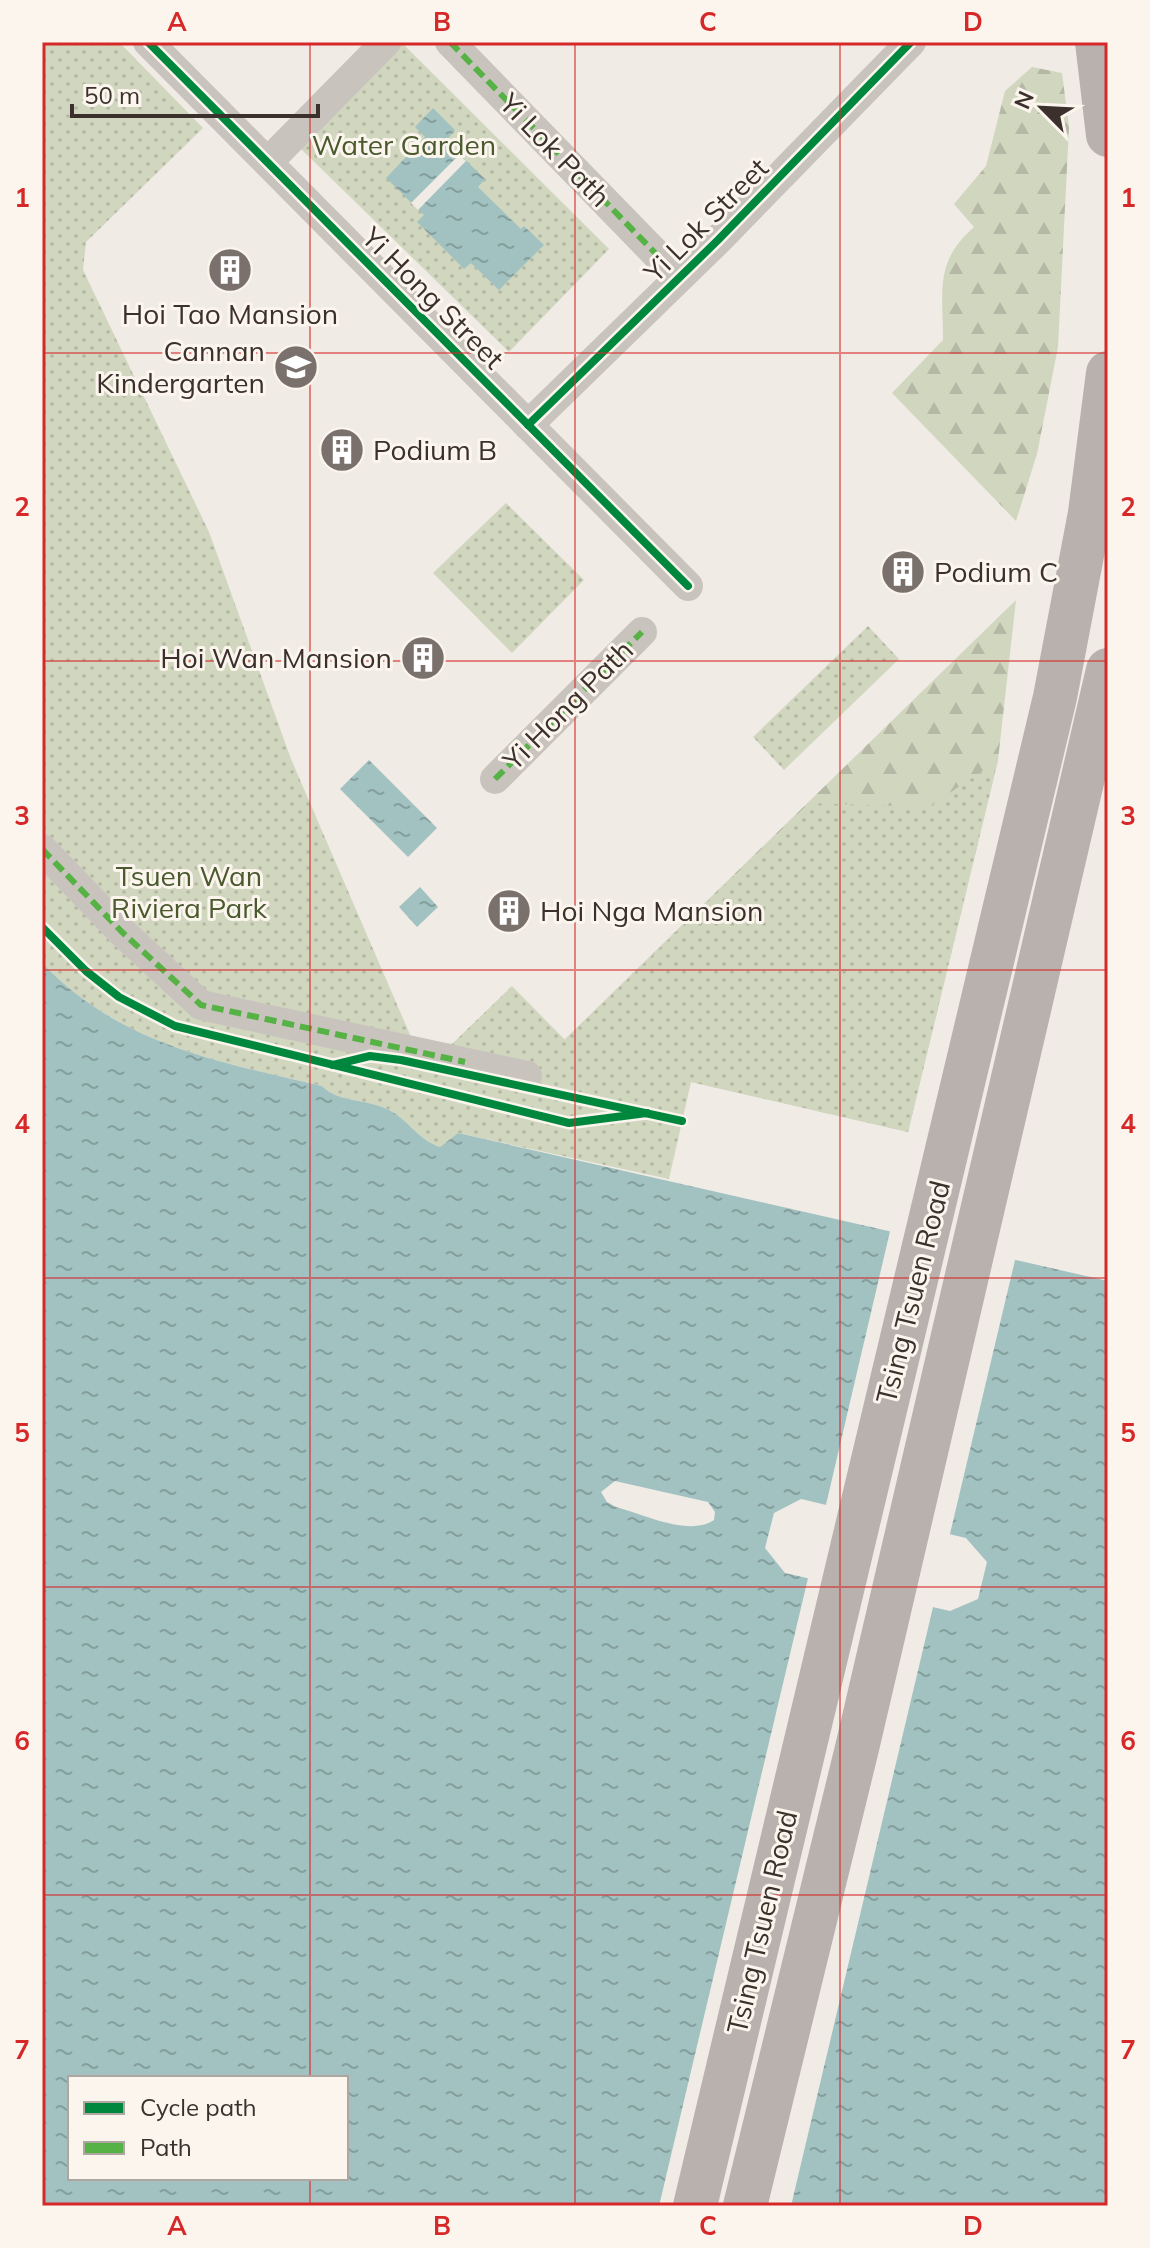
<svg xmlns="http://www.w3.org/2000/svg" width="1150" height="2248" viewBox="0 0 1150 2248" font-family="Mulish,sans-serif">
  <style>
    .forest { fill: url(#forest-firs) }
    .park { fill: url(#park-dots) }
    .water { fill: url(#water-ripples); fill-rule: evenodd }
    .pier { fill: #f0ebe5 }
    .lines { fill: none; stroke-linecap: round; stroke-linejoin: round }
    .street { stroke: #c9c3be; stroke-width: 30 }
    .primary { stroke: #b8b1ad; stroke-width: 44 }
    .quiet { stroke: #57b246; stroke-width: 6; stroke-dasharray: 12 6; stroke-linecap: butt }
    .cycleway-casing { stroke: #fbf5ee; stroke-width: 13 }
    .cycleway { stroke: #00873e; stroke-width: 8 }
    .grid { fill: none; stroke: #d62828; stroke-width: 2; stroke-opacity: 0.55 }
    .labels { text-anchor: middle; stroke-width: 6; stroke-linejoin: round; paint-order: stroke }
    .park-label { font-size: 28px; fill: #4a5a2e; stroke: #fbf5ee }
    .street-label { font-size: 28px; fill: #3b302b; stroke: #fbf5ee }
    .poi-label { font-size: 28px; fill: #3b302b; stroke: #fbf5ee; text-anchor: start }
    .neatline { fill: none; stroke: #d62828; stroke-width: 3 }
    .grid-label { font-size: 26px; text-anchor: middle; font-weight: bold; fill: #d62828 }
  </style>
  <defs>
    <pattern id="forest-firs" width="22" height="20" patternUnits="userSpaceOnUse" patternTransform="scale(2)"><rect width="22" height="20" fill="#d1d6bf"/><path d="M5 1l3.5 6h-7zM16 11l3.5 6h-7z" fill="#b4b8a4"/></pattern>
    <pattern id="park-dots" width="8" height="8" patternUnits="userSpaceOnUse" patternTransform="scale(2)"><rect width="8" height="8" fill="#d1d6bf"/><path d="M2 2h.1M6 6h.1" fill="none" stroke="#b4b8a4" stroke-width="1.8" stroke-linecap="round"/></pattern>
    <pattern id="water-ripples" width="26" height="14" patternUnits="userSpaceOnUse" patternTransform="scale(2)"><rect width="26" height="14" fill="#a1c2c1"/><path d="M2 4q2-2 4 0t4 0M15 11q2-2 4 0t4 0" fill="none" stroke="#849e9d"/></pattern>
  </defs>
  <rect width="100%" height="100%" fill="#f0ebe5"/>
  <g class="forest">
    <path d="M 1032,67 L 1062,73 L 1069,127 L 1058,347 L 1037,454 L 1016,521 L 892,393 L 943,340 C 943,291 934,262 974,227 L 954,204 L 986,166 L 1005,91 Z"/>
    <path d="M 1016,600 L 998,760 L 908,1132 L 691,1082 L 564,1040 Z"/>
  </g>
  <g class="park">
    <path d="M 42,42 L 119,42 L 203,128 L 86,242 L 83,270 L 209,532 L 291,759 L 411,1037 L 452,1044 L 512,986 L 565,1040 L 809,803 L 929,807 L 998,760 L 908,1132 L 691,1082 L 669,1179 L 458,1133 L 440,1147 C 417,1140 406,1115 382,1107 C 362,1099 338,1102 322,1086 C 216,1061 121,1045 42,963 Z"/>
    <path d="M 401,42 L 609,249 L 509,352 L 298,146 Z"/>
    <path d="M 506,503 L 584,580 L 512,653 L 433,573 Z"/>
    <path d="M 868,626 L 899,659 L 784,770 L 753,737 Z"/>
  </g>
  <g class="water">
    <path d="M 433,108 L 455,130 L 446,141 L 485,179 L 478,187 L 521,229 L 524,226 L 544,245 L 499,290 L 471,263 L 464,269 L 417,222 L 424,215 L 386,178 L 425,137 L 415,127 Z"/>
    <path d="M 369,760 L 437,828 L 408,857 L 340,789 Z"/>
    <path d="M 420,887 L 438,907 L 417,927 L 399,907 Z"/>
    <path d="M 42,963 C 121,1045 216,1061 322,1086 C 338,1102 362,1099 382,1107 C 406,1115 417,1140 440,1147 L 458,1133 L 1108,1281 L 1108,2206 L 42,2206 ZM 615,1481 L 708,1502 L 715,1512 L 714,1520 C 689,1537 643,1514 616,1507 L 607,1502 L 601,1492 ZM 801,1499 L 966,1538 L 987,1562 L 978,1599 L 950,1611 L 785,1573 L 765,1548 L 774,1513 ZM 70,2078 L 346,2078 L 346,2178 L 70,2178 Z"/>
  </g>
  <g class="pier">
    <path d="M 459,155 L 466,161 L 418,210 L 411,203 Z"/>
    <path d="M 891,1227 L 1016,1256 L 949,1538 L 825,1509 Z"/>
    <path d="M 809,1574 L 934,1603 L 791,2206 L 659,2206 Z"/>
  </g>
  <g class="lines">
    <g class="street">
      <path d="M 148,42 L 688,586"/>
      <path d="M 450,42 L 660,258"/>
      <path d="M 268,162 L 386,42"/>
      <path d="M 528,425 L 718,240 L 911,42"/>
      <path d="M 495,779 L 642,632"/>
      <path d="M 42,849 L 122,932 L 201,1005 L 527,1076"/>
    </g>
    <g class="primary">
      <path d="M 1097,42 L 1108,135"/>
      <path d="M 695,2206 L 1055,697 L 1090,513 L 1108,373"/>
      <path d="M 745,2206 L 858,1744 L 1108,670"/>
    </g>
    <g class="quiet">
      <path d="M 450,42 L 660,258"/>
      <path d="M 495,779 L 642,632"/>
      <path d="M 42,849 L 122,932 L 201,1005 L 465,1062"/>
    </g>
    <g class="cycleway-casing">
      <g id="cycleway">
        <path d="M 148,42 L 688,586"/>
        <path d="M 528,425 L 718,240 L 911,42"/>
        <path d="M 42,927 L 86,971 L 119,997 L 175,1026 L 569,1123 L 647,1113"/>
        <path d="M 333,1065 L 370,1056 L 401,1060 L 682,1121"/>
      </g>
    </g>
    <use href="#cycleway" class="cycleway"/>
  </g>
  <path class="grid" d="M 310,42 L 310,2078M 575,42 L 575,2206M 840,42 L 840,2206M 42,353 L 1108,353M 42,661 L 1108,661M 42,970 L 1108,970M 42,1278 L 1108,1278M 42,1587 L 1108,1587M 42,1895 L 1108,1895M 310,2178 L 310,2206"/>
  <defs>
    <g id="building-disc" transform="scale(2.3)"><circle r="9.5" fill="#7a716c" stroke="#fbf5ee"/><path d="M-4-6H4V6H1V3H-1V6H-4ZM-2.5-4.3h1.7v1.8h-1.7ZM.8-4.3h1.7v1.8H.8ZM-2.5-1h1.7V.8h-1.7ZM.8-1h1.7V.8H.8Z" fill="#fff"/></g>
    <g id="school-disc" transform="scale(2.3)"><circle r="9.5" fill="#7a716c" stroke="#fbf5ee"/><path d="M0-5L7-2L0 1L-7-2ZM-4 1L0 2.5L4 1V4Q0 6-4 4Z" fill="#fff"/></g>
  </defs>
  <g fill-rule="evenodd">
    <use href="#building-disc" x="230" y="270"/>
    <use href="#school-disc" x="296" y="367"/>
    <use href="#building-disc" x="342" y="450"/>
    <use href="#building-disc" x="903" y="572"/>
    <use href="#building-disc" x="423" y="658"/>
    <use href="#building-disc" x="509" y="911"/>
  </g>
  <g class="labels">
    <g class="park-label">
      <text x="404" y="155">Water Garden</text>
      <text x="189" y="886">Tsuen Wan<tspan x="189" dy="32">Riviera Park</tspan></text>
    </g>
    <g class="street-label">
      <text transform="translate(555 150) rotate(46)" y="10">Yi Lok Path</text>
      <text transform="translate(706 220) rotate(-45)" y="10">Yi Lok Street</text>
      <text transform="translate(433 298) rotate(45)" y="10">Yi Hong Street</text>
      <text transform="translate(568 705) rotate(-45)" y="10">Yi Hong Path</text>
      <text transform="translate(913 1292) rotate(-76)" y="10">Tsing Tsuen Road</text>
      <text transform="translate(762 1922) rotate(-77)" y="10">Tsing Tsuen Road</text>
    </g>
    <g class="poi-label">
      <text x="230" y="324" text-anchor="middle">Hoi Tao Mansion</text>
      <text x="265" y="361" text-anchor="end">Cannan<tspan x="265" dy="32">Kindergarten</tspan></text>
      <text x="373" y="460">Podium B</text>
      <text x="934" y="582">Podium C</text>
      <text x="392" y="668" text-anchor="end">Hoi Wan Mansion</text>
      <text x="540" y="921">Hoi Nga Mansion</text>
    </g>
  </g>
  <rect width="1150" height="2248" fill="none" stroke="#fbf5ee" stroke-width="88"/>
  <rect x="68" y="2076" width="280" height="104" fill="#fbf5ee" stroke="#aea6a0" stroke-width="2"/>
  <rect x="84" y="2102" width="40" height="12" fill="#00873e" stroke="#aea6a0" stroke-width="2"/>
  <text x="140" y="2116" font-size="24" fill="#3b302b">Cycle path</text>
  <rect x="84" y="2142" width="40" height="12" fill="#57b246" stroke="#aea6a0" stroke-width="2"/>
  <text x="140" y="2156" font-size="24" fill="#3b302b">Path</text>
  <g transform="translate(1042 108) rotate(294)" stroke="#fbf5ee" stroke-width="6" paint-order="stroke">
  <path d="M0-6L14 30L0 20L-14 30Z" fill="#3b302b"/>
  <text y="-12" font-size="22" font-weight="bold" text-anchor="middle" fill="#3b302b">N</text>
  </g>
  <path d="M72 104v12h246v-12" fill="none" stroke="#3b302b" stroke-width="4"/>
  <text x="84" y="104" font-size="24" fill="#3b302b" stroke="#fbf5ee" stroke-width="6" paint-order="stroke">50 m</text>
  <rect x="44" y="44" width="1062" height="2160" class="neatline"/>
  <g class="grid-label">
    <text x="177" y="31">A</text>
    <text x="442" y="31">B</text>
    <text x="708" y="31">C</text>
    <text x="973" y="31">D</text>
    <text x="22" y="207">1</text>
    <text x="1128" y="207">1</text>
    <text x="22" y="516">2</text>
    <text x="1128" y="516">2</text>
    <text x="22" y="825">3</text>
    <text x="1128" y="825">3</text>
    <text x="22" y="1133">4</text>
    <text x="1128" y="1133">4</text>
    <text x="22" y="1442">5</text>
    <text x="1128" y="1442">5</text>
    <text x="22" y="1750">6</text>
    <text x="1128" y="1750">6</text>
    <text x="22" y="2059">7</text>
    <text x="1128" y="2059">7</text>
    <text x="177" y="2235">A</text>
    <text x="442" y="2235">B</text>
    <text x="708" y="2235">C</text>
    <text x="973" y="2235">D</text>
  </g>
</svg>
